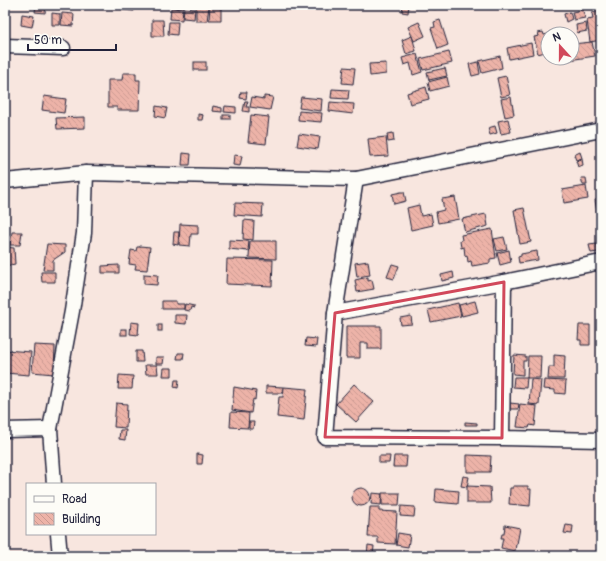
<svg xmlns="http://www.w3.org/2000/svg" width="606" height="561" viewBox="0 0 606 561" font-family="Pangolin,sans-serif">
  <style>
    .building { fill: url(#building-back-hatch); stroke: #22223b }
    .lines { fill: none; stroke-linecap: round; stroke-linejoin: round }
    .minor-casing { stroke: #22223b; stroke-width: 17 }
    .minor { stroke: #fdfcf7; stroke-width: 14 }
    .marked { fill: none; stroke: #d1495b; stroke-width: 3; stroke-linejoin: round }
  </style>
  <defs>
    <pattern id="building-back-hatch" width="6" height="6" patternUnits="userSpaceOnUse"><rect width="6" height="6" fill="#edb3a8"/><path d="M-1 5l2 2M0 0l6 6M5-1l2 2" fill="none" stroke="#cb9a92"/></pattern>
  </defs>
  <rect width="100%" height="100%" fill="#f8e6df"/>
  <filter id="ink" filterUnits="userSpaceOnUse"><feTurbulence type="fractalNoise" baseFrequency=".025" numOctaves="2"/><feDisplacementMap in="SourceGraphic" scale="8" xChannelSelector="R" yChannelSelector="G"/><feConvolveMatrix kernelMatrix="1 2 1 2 8 2 1 2 1" color-interpolation-filters="sRGB"/></filter>
  <g filter="url(#ink)">
    <g class="building">
      <path d="M 36,5 L 46,5 L 45,13 L 35,12 Z"/>
      <path d="M 123,5 L 134,5 L 134,11 L 122,10 Z"/>
      <path d="M 172,5 L 184,5 L 184,8 L 172,7 Z"/>
      <path d="M 210,5 L 221,6 L 221,20 L 209,20 Z"/>
      <path d="M 403,5 L 409,5 L 408,13 L 402,12 Z"/>
      <path d="M 427,5 L 436,5 L 436,9 L 427,8 Z"/>
      <path d="M 209,6 L 207,21 L 196,21 L 196,7 Z"/>
      <path d="M 171,8 L 183,9 L 182,20 L 170,19 Z"/>
      <path d="M 184,8 L 195,9 L 194,19 L 183,18 Z"/>
      <path d="M 583,10 L 585,18 L 574,20 L 572,12 Z"/>
      <path d="M 601,11 L 601,40 L 590,42 L 587,20 L 593,19 L 592,13 Z"/>
      <path d="M 570,12 L 572,19 L 566,22 L 564,14 Z"/>
      <path d="M 52,13 L 60,14 L 60,25 L 52,25 Z"/>
      <path d="M 62,13 L 74,14 L 73,26 L 61,25 Z"/>
      <path d="M 22,14 L 34,16 L 32,27 L 21,25 Z"/>
      <path d="M 152,20 L 163,20 L 164,36 L 152,36 Z"/>
      <path d="M 440,20 L 448,45 L 438,49 L 431,28 L 435,27 L 434,22 Z"/>
      <path d="M 169,22 L 178,22 L 177,35 L 168,34 Z"/>
      <path d="M 419,22 L 425,36 L 414,41 L 408,27 Z"/>
      <path d="M 586,23 L 587,31 L 577,33 L 576,25 Z"/>
      <path d="M 543,32 L 544,35 L 553,33 L 553,34 L 548,34 L 548,51 L 538,54 L 534,37 L 539,36 L 538,33 Z"/>
      <path d="M 412,36 L 416,51 L 406,54 L 402,40 Z"/>
      <path d="M 592,42 L 595,56 L 569,60 L 569,58 L 572,58 L 572,44 Z"/>
      <path d="M 531,43 L 533,54 L 509,59 L 507,48 Z"/>
      <path d="M 449,52 L 452,63 L 423,70 L 420,59 Z"/>
      <path d="M 417,54 L 422,72 L 413,75 L 410,63 L 404,65 L 402,58 Z"/>
      <path d="M 500,56 L 502,68 L 482,73 L 479,61 Z"/>
      <rect x="194" y="62" width="12" height="8"/>
      <path d="M 478,62 L 480,74 L 472,76 L 469,64 Z"/>
      <path d="M 386,63 L 386,74 L 370,76 L 369,64 Z"/>
      <path d="M 344,67 L 355,68 L 353,84 L 342,83 Z"/>
      <path d="M 445,68 L 447,76 L 429,80 L 427,72 Z"/>
      <path d="M 123,73 L 136,73 L 136,80 L 140,80 L 139,110 L 117,110 L 117,107 L 108,107 L 108,80 L 122,80 Z"/>
      <path d="M 506,76 L 510,95 L 501,97 L 497,78 Z"/>
      <path d="M 447,77 L 449,86 L 430,91 L 428,82 Z"/>
      <path d="M 426,87 L 429,99 L 410,104 L 407,93 Z"/>
      <path d="M 332,89 L 349,90 L 348,99 L 331,98 Z"/>
      <path d="M 241,92 L 247,92 L 246,99 L 240,98 Z"/>
      <path d="M 44,96 L 66,99 L 64,113 L 42,110 Z"/>
      <path d="M 264,96 L 273,97 L 270,110 L 250,107 L 252,97 L 264,99 Z"/>
      <path d="M 301,97 L 322,99 L 321,111 L 299,108 Z"/>
      <path d="M 511,97 L 514,115 L 505,117 L 501,99 Z"/>
      <path d="M 245,101 L 248,101 L 246,107 L 249,107 L 249,112 L 243,111 Z"/>
      <path d="M 330,102 L 354,104 L 353,114 L 329,111 Z"/>
      <path d="M 156,106 L 167,108 L 165,118 L 155,116 Z"/>
      <path d="M 213,106 L 222,108 L 222,112 L 212,111 Z"/>
      <path d="M 225,106 L 236,107 L 236,113 L 224,112 Z"/>
      <path d="M 299,111 L 322,113 L 321,122 L 298,120 Z"/>
      <path d="M 198,114 L 203,115 L 202,120 L 198,120 Z"/>
      <rect x="223" y="115" width="7" height="4"/>
      <path d="M 251,115 L 269,117 L 266,144 L 248,142 Z"/>
      <path d="M 85,117 L 85,128 L 57,129 L 56,118 Z"/>
      <path d="M 508,119 L 511,132 L 501,134 L 498,121 Z"/>
      <path d="M 495,126 L 497,133 L 490,135 L 488,128 Z"/>
      <path d="M 393,133 L 394,141 L 388,142 L 387,134 Z"/>
      <path d="M 299,134 L 320,137 L 318,149 L 297,146 Z"/>
      <path d="M 386,137 L 388,156 L 370,157 L 368,139 Z"/>
      <path d="M 580,152 L 582,158 L 576,160 L 574,155 Z"/>
      <path d="M 183,153 L 191,154 L 190,165 L 182,165 Z"/>
      <path d="M 234,155 L 242,156 L 240,166 L 233,165 Z"/>
      <path d="M 582,159 L 583,165 L 578,167 L 576,161 Z"/>
      <path d="M 581,178 L 586,178 L 587,185 L 583,185 Z"/>
      <path d="M 586,186 L 588,199 L 564,203 L 562,190 Z"/>
      <path d="M 401,192 L 404,192 L 406,201 L 394,204 L 392,194 Z"/>
      <path d="M 455,197 L 459,219 L 438,223 L 436,212 L 444,210 L 442,199 Z"/>
      <path d="M 601,199 L 601,226 L 599,226 L 595,200 Z"/>
      <path d="M 235,203 L 263,204 L 262,217 L 234,215 Z"/>
      <path d="M 419,205 L 421,216 L 431,214 L 433,225 L 411,230 L 407,208 Z"/>
      <path d="M 524,208 L 531,242 L 520,244 L 514,210 Z"/>
      <path d="M 486,214 L 488,226 L 465,232 L 462,219 Z"/>
      <path d="M 244,220 L 254,221 L 253,240 L 243,239 Z"/>
      <path d="M 180,224 L 198,225 L 198,234 L 191,234 L 190,246 L 179,245 Z"/>
      <path d="M 492,229 L 496,258 L 490,259 L 490,263 L 472,266 L 471,261 L 468,262 L 467,255 L 465,256 L 464,247 L 461,248 L 460,241 L 462,240 L 461,235 Z"/>
      <path d="M 12,232 L 22,232 L 20,245 L 10,245 Z"/>
      <path d="M 174,232 L 179,232 L 178,245 L 173,244 Z"/>
      <path d="M 504,237 L 507,249 L 497,251 L 494,239 Z"/>
      <path d="M 229,240 L 249,241 L 248,251 L 229,249 Z"/>
      <path d="M 250,241 L 276,241 L 276,259 L 249,258 Z"/>
      <path d="M 47,244 L 65,245 L 65,252 L 53,260 L 53,270 L 43,270 Z"/>
      <path d="M 597,244 L 598,252 L 591,253 L 589,245 Z"/>
      <path d="M 140,246 L 150,247 L 147,270 L 135,269 L 136,265 L 129,264 L 131,250 L 136,251 L 137,247 L 140,247 Z"/>
      <path d="M 5,247 L 14,248 L 15,264 L 5,266 Z"/>
      <path d="M 509,250 L 511,262 L 500,265 L 497,253 Z"/>
      <path d="M 537,251 L 538,260 L 519,263 L 518,257 L 521,256 L 521,254 Z"/>
      <path d="M 227,259 L 273,260 L 272,286 L 226,284 Z"/>
      <path d="M 368,261 L 370,275 L 357,277 L 355,263 Z"/>
      <path d="M 392,264 L 399,266 L 394,279 L 387,277 Z"/>
      <path d="M 119,265 L 119,273 L 102,273 L 102,266 Z"/>
      <path d="M 41,272 L 55,272 L 55,282 L 42,282 Z"/>
      <path d="M 453,272 L 454,278 L 442,281 L 441,275 Z"/>
      <path d="M 144,274 L 158,275 L 157,285 L 144,284 Z"/>
      <path d="M 368,277 L 368,281 L 372,280 L 374,289 L 357,292 L 355,280 Z"/>
      <path d="M 162,301 L 176,301 L 176,304 L 184,304 L 184,309 L 162,309 Z"/>
      <path d="M 475,301 L 478,312 L 462,316 L 459,305 Z"/>
      <path d="M 458,303 L 461,316 L 431,322 L 428,310 Z"/>
      <path d="M 185,304 L 194,306 L 194,308 L 191,307 L 190,311 L 184,310 Z"/>
      <path d="M 175,315 L 187,315 L 186,324 L 175,323 Z"/>
      <path d="M 411,316 L 412,324 L 401,325 L 400,318 Z"/>
      <path d="M 131,322 L 139,323 L 138,335 L 130,334 Z"/>
      <rect x="158" y="325" width="4" height="6"/>
      <path d="M 579,325 L 590,325 L 590,345 L 581,345 L 581,340 L 578,340 Z"/>
      <path d="M 346,326 L 381,326 L 381,349 L 368,349 L 368,343 L 360,343 L 360,358 L 346,358 Z"/>
      <rect x="121" y="329" width="6" height="6"/>
      <path d="M 306,338 L 317,339 L 316,347 L 305,346 Z"/>
      <path d="M 34,345 L 55,346 L 54,374 L 32,372 Z"/>
      <path d="M 5,350 L 31,352 L 29,375 L 5,373 Z"/>
      <path d="M 136,351 L 142,351 L 143,362 L 136,362 Z"/>
      <path d="M 178,353 L 184,353 L 183,359 L 177,359 Z"/>
      <path d="M 514,355 L 526,356 L 526,361 L 523,361 L 523,375 L 513,374 Z"/>
      <path d="M 554,355 L 565,356 L 564,379 L 548,379 L 549,367 L 554,367 Z"/>
      <path d="M 528,356 L 541,356 L 540,378 L 527,378 Z"/>
      <path d="M 156,357 L 164,357 L 163,364 L 156,364 Z"/>
      <path d="M 145,365 L 157,365 L 158,374 L 146,374 Z"/>
      <path d="M 164,368 L 172,368 L 172,376 L 163,376 Z"/>
      <path d="M 119,375 L 133,376 L 132,389 L 118,389 Z"/>
      <path d="M 514,377 L 527,377 L 526,388 L 513,387 Z"/>
      <path d="M 531,379 L 541,380 L 539,405 L 529,404 Z"/>
      <path d="M 175,380 L 179,380 L 178,388 L 174,387 Z"/>
      <path d="M 544,380 L 566,381 L 565,394 L 555,393 L 555,390 L 543,389 Z"/>
      <path d="M 354,384 L 374,402 L 356,422 L 336,404 Z"/>
      <path d="M 266,386 L 283,387 L 282,393 L 266,393 Z"/>
      <path d="M 234,387 L 256,391 L 255,400 L 253,399 L 251,413 L 232,410 Z"/>
      <path d="M 284,387 L 307,389 L 304,420 L 277,417 L 279,397 L 283,397 Z"/>
      <path d="M 116,403 L 127,404 L 126,428 L 114,427 Z"/>
      <path d="M 510,403 L 519,404 L 518,409 L 510,409 Z"/>
      <path d="M 520,404 L 537,406 L 535,426 L 530,425 L 529,428 L 517,427 Z"/>
      <path d="M 231,412 L 249,413 L 248,428 L 230,427 Z"/>
      <path d="M 249,422 L 254,422 L 253,429 L 249,429 Z"/>
      <path d="M 465,422 L 477,423 L 477,425 L 465,425 Z"/>
      <path d="M 120,430 L 126,430 L 125,440 L 119,439 Z"/>
      <path d="M 197,454 L 203,455 L 202,464 L 197,464 Z"/>
      <path d="M 467,455 L 491,456 L 490,472 L 467,472 Z"/>
      <path d="M 379,456 L 390,456 L 389,463 L 379,463 Z"/>
      <path d="M 394,456 L 407,456 L 406,467 L 393,467 Z"/>
      <path d="M 463,476 L 469,477 L 467,487 L 461,486 Z"/>
      <path d="M 467,486 L 490,487 L 491,503 L 467,503 Z"/>
      <path d="M 513,486 L 528,486 L 528,489 L 531,489 L 530,506 L 509,504 L 510,488 L 513,488 Z"/>
      <circle cx="361" cy="497" r="9"/>
      <path d="M 436,489 L 459,491 L 458,504 L 435,502 Z"/>
      <path d="M 372,493 L 382,494 L 381,505 L 371,504 Z"/>
      <path d="M 382,493 L 400,493 L 399,505 L 382,505 Z"/>
      <path d="M 401,506 L 415,507 L 414,517 L 400,516 Z"/>
      <path d="M 370,507 L 379,507 L 379,511 L 397,512 L 395,544 L 378,543 L 378,537 L 368,537 Z"/>
      <path d="M 505,525 L 520,528 L 517,544 L 516,544 L 515,551 L 501,548 L 503,538 L 501,538 L 502,534 L 504,534 Z"/>
      <path d="M 566,525 L 573,526 L 572,534 L 564,533 Z"/>
      <path d="M 398,533 L 410,535 L 408,547 L 396,545 Z"/>
      <path d="M 368,545 L 374,546 L 373,556 L 367,556 Z"/>
    </g>
    <g class="lines">
      <g class="minor-casing">
        <g id="minor">
          <path d="M 5,46 L 63,48"/>
          <path d="M 5,181 L 86,173 L 356,179 L 601,130"/>
          <path d="M 504,282 L 601,262"/>
          <path d="M 335,313 L 356,179"/>
          <path d="M 5,430 L 50,429"/>
          <path d="M 502,438 L 504,282 L 335,313 L 325,437 L 502,438 L 601,440"/>
          <path d="M 54,484 L 50,429 L 72,311 L 84,233 L 86,173"/>
          <path d="M 58,534 L 60,556"/>
        </g>
      </g>
      <use href="#minor" class="minor"/>
    </g>
  </g>
  <path class="marked" d="M 504,282 L 502,438 L 325,437 L 335,313 Z"/>
  <rect width="606" height="561" fill="none" stroke="#fdfcf7" stroke-width="20"/>
  <rect x="10" y="10" width="586" height="541" fill="none" stroke="#22223b" stroke-width="1.5" filter="url(#ink)"/>
  <rect x="26" y="483" width="130" height="52" fill="#fdfcf7" stroke="#a5a5ac"/>
  <rect x="34" y="496" width="20" height="6" fill="#fdfcf7" stroke="#a5a5ac"/>
  <text x="62" y="503" font-size="12" fill="#22223b">Road</text>
  <rect x="34" y="513" width="20" height="12" fill="url(#building-back-hatch)" stroke="#a5a5ac"/>
  <text x="62" y="523" font-size="12" fill="#22223b">Building</text>
  <g transform="translate(560 46) rotate(339)"><circle r="19" fill="#fdfcf7" stroke="#a5a5ac"/>
  <path d="M0-3L7 15L0 10L-7 15Z" fill="#d1495b"/>
  <text y="-6" font-size="11" font-weight="bold" text-anchor="middle" fill="#22223b">N</text>
  </g>
  <path d="M28 44v6h88v-6" fill="none" stroke="#22223b" stroke-width="2"/>
  <text x="34" y="44" font-size="12" fill="#22223b" stroke="#fdfcf7" stroke-width="3" paint-order="stroke">50 m</text>
</svg>
